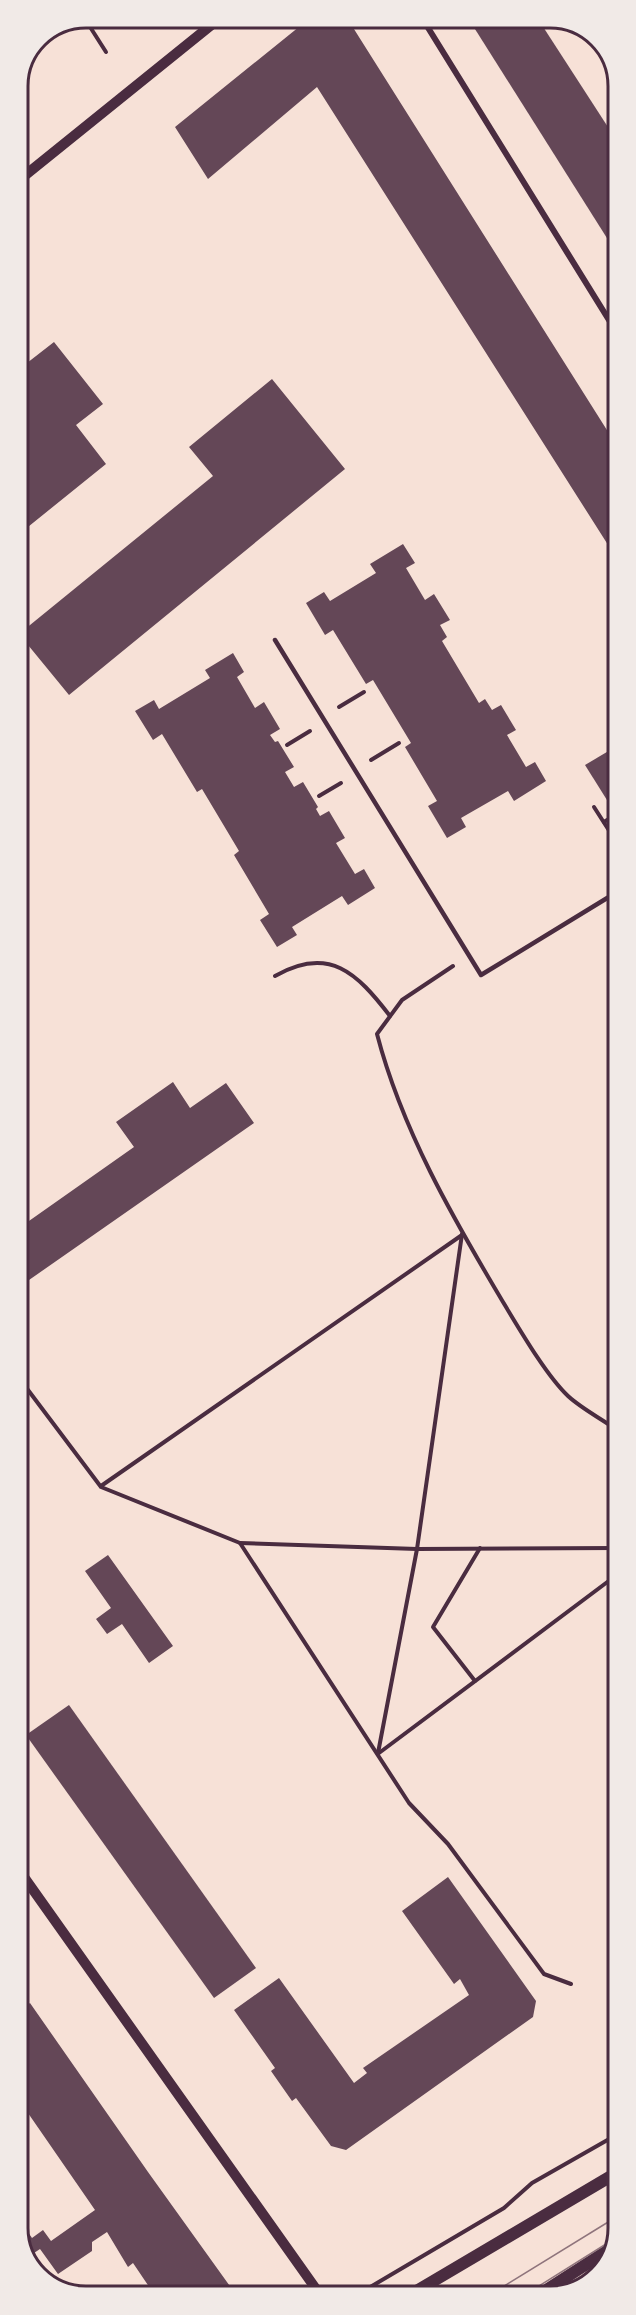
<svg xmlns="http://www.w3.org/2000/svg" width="636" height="2315" viewBox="0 0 636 2315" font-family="'Space Grotesk',sans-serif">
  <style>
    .building { fill: #644757 }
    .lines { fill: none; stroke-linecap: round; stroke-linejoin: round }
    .path { stroke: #4a2c40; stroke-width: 4 }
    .service { stroke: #4a2c40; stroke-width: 4.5 }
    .minor { stroke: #4a2c40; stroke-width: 6 }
    .tertiary { stroke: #4a2c40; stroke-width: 10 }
    .secondary { stroke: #4a2c40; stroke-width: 12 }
    .tram { stroke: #8f747c; stroke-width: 1.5 }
    .rim { fill: none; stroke: #4a2c40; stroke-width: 3 }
  </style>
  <rect width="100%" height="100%" fill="#f7e1d7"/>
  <g class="building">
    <path d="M 310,18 L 347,18 L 617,446 L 617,559 L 317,87 L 208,179 L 175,127 Z"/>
    <path d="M 468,18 L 538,19 L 617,141 L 617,254 Z"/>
    <path d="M 54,342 L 103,404 L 76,425 L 106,464 L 18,535 L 18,370 Z"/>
    <path d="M 272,379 L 345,469 L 69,695 L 19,634 L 213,476 L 189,447 Z"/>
    <path d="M 403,544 L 415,563 L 406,568 L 425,600 L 434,594 L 450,620 L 440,625 L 447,637 L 442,641 L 479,703 L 485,699 L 492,710 L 501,705 L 516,730 L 507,735 L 526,767 L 535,762 L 546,781 L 514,801 L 508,791 L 461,818 L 466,827 L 447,838 L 428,806 L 437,801 L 405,747 L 411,743 L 373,680 L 366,684 L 333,630 L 325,635 L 306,603 L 324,592 L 330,601 L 376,573 L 370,564 Z"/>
    <path d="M 233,653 L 244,672 L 237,677 L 255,708 L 264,702 L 280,729 L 270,735 L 275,742 L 278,741 L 294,767 L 285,772 L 294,787 L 303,782 L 318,807 L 316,809 L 320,816 L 329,811 L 345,838 L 336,843 L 355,874 L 364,869 L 375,888 L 348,905 L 342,896 L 292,927 L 297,935 L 277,947 L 260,920 L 269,914 L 234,855 L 239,851 L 202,789 L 197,792 L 162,734 L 153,740 L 135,711 L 154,700 L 159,709 L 210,678 L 205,670 Z"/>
    <path d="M 617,746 L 617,816 L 585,765 Z"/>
    <path d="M 173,1082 L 190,1108 L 226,1083 L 254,1123 L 19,1287 L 19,1228 L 134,1147 L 116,1122 Z"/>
    <path d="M 108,1555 L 173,1646 L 149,1663 L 122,1624 L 107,1634 L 96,1619 L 111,1608 L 85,1571 Z"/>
    <path d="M 69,1705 L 256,1968 L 214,1998 L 26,1735 Z"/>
    <path d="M 448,1877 L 536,2001 L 533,2017 L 346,2150 L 331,2146 L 296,2098 L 292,2101 L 271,2071 L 275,2068 L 234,2010 L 279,1978 L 354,2083 L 367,2073 L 363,2068 L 469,1995 L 460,1979 L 454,1984 L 402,1911 Z"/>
    <path d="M 30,2003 L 148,2172 L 237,2296 L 156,2297 L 133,2263 L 128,2267 L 107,2232 L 92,2242 L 92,2251 L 58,2274 L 40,2249 L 28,2257 L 19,2242 L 19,2219 L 32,2238 L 43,2230 L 51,2241 L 95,2210 L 19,2100 L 19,2011 Z"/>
  </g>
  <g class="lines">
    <g class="path">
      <path d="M 85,19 L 106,52"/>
      <path d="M 339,707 L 364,692"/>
      <path d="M 287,745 L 310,731"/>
      <path d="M 371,760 L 399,743"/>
      <path d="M 319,796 L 341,783"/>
      <path d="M 594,807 L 617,843"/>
      <path d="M 604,822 L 612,817"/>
      <path d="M 453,966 L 402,1000 L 377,1034 C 402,1130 453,1218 503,1302 C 520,1330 546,1375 568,1396 C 582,1409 602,1419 617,1430"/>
      <path d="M 275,976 C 329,945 357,973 390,1016"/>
      <path d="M 19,1378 L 101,1487 L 240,1543 L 409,1803 L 448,1844 L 544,1974 L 571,1984"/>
      <path d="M 101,1486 L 462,1235"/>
      <path d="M 240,1543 L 417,1549 L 618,1548"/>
      <path d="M 475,1681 L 433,1627 L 480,1548"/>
      <path d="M 378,1753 L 417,1549 L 462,1234"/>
      <path d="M 379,1753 L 618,1574"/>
      <path d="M 355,2296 L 504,2208 L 532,2183 L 618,2134"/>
    </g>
    <path class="service" d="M 275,640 L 481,975 L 617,892"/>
    <path class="minor" d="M 422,18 L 617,333"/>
    <g class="tertiary">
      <path d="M 18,181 L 220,18"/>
      <path d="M 19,1870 L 321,2296"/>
    </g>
    <g class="secondary">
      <path d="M 408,2296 L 618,2172"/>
      <path d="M 537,2296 L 610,2249"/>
    </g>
    <g class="tram">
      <path d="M 488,2296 L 618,2216"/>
      <path d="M 523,2296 L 614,2239"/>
    </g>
  </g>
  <path d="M0 0H636V2315H0ZM86 28H550A58 58 0 0 1 608 86V2228A58 58 0 0 1 550 2286H86A58 58 0 0 1 28 2228V86A58 58 0 0 1 86 28Z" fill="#f1eae7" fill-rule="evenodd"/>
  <path class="rim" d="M86 28H550A58 58 0 0 1 608 86V2228A58 58 0 0 1 550 2286H86A58 58 0 0 1 28 2228V86A58 58 0 0 1 86 28Z"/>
</svg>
